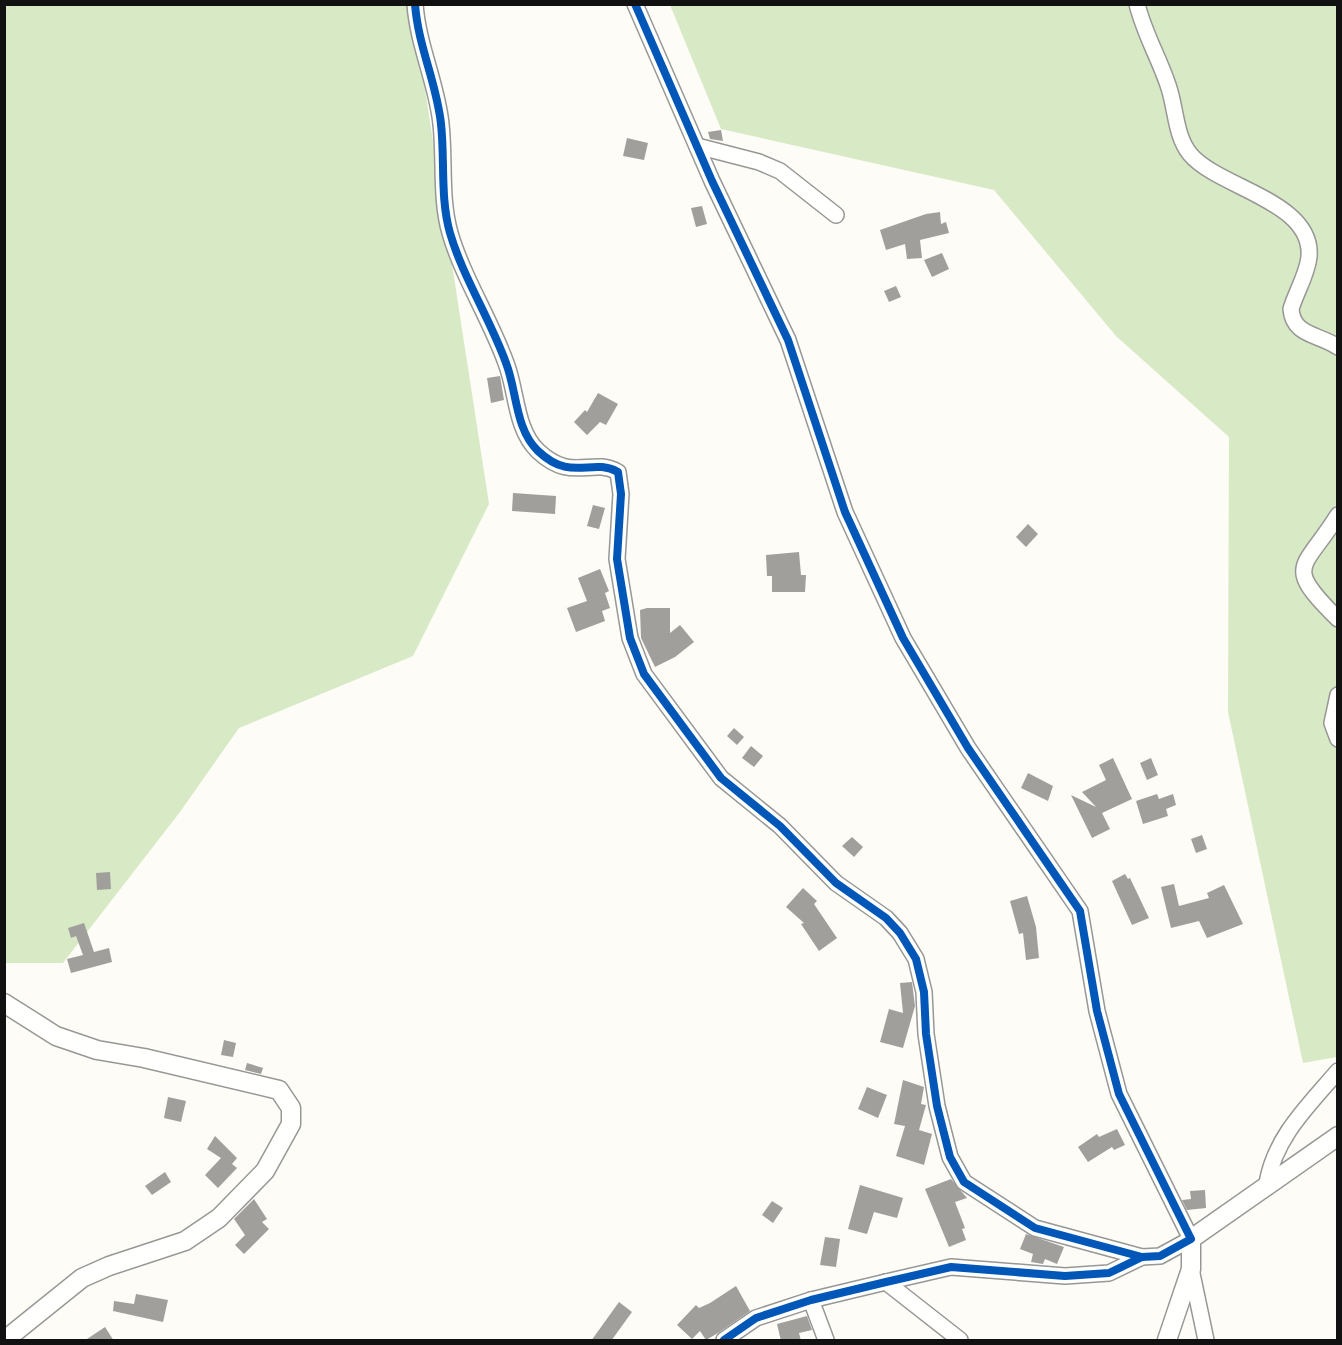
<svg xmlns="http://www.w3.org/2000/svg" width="1342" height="1345" viewBox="0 0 1342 1345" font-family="'Times New Roman',serif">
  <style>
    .forest { fill: #d8eac5 }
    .building { fill: #a19f9c }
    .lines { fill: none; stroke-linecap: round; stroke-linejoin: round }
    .minor-casing { stroke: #979795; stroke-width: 18 }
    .tertiary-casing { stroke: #979795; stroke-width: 21 }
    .minor { stroke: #fffffe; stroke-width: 15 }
    .tertiary { stroke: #fffffe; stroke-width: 18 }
    .cycleway-casing { stroke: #fff; stroke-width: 11 }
    .cycleway { stroke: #0057b8; stroke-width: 8 }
  </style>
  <rect width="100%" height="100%" fill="#fdfcf7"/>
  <g class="forest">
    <path d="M 4,5 L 412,5 L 489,504 L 413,656 L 239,728 L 180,812 L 63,963 L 5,963 Z"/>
    <path d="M 670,5 L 1337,5 L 1337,1057 L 1303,1063 L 1228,712 L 1229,437 L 1116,336 L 994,190 L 721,129 Z"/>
  </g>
  <g class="building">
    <path d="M 721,130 L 723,141 L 710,139 L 708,132 Z"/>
    <path d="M 627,138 L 648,143 L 644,160 L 623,156 Z"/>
    <path d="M 702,206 L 707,224 L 696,227 L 691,208 Z"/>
    <path d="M 940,212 L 941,224 L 946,222 L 949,233 L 920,240 L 922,258 L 907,259 L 905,244 L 886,250 L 880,230 L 926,214 Z"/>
    <path d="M 942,253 L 949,269 L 932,277 L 924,260 Z"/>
    <path d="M 896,286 L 901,297 L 889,302 L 884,291 Z"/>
    <path d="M 500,376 L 504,400 L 491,403 L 487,378 Z"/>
    <path d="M 598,393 L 618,404 L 606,425 L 600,422 L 587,435 L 574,422 L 585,410 L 587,412 Z"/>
    <path d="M 513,493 L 556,496 L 555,514 L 512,511 Z"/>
    <path d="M 593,505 L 605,508 L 599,529 L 587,526 Z"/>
    <path d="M 1028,524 L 1038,534 L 1026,547 L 1016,537 Z"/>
    <path d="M 799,552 L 801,575 L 806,575 L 805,592 L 772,592 L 772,576 L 767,576 L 766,555 Z"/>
    <path d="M 600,569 L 609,591 L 605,593 L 610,608 L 602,611 L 605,621 L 576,632 L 567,608 L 587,601 L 578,578 Z"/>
    <path d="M 647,608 L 670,608 L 670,633 L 680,625 L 694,642 L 675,657 L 655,667 L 641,638 L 640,610 Z"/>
    <path d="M 734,728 L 744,737 L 737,745 L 727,736 Z"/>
    <path d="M 751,746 L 763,756 L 754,767 L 742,758 Z"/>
    <path d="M 1113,758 L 1132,799 L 1102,813 L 1110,829 L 1092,838 L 1071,795 L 1096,807 L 1082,792 L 1106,780 L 1099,765 Z"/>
    <path d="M 1151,758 L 1158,775 L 1147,780 L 1140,763 Z"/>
    <path d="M 1028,773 L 1053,786 L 1048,801 L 1021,788 Z"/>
    <path d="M 1157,794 L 1159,799 L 1173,794 L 1176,805 L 1166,809 L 1168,816 L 1143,824 L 1136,801 Z"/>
    <path d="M 1202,835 L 1207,849 L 1196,853 L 1191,839 Z"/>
    <path d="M 852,837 L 863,847 L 854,857 L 842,846 Z"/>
    <path d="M 110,872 L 111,889 L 97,890 L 96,873 Z"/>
    <path d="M 1125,874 L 1128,879 L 1130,878 L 1149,918 L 1132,925 L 1112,881 Z"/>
    <path d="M 1174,884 L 1179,906 L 1209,898 L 1207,893 L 1224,885 L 1243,924 L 1207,938 L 1199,921 L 1171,928 L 1161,887 Z"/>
    <path d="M 803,888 L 817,901 L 814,904 L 837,938 L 819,951 L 801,924 L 804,923 L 786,907 Z"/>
    <path d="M 1027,896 L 1036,927 L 1039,958 L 1026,960 L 1023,933 L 1019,934 L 1010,901 Z"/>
    <path d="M 84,923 L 94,952 L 109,948 L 112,962 L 71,973 L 67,959 L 83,955 L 76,936 L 71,938 L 68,928 Z"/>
    <path d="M 912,982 L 915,1006 L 903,1048 L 880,1042 L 889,1009 L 903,1013 L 900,983 Z"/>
    <path d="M 224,1040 L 236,1043 L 233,1057 L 221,1055 Z"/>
    <path d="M 247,1063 L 263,1068 L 261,1074 L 245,1070 Z"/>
    <path d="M 903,1080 L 924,1087 L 921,1104 L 926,1105 L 919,1130 L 932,1134 L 924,1165 L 896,1156 L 905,1126 L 894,1124 Z"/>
    <path d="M 867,1087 L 887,1095 L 878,1118 L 858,1109 Z"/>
    <path d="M 168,1097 L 186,1101 L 181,1122 L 164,1118 Z"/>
    <path d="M 1117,1129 L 1125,1145 L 1114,1150 L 1112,1147 L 1088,1162 L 1078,1147 L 1097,1134 L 1099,1137 Z"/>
    <path d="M 215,1136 L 237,1158 L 232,1164 L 237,1168 L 218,1188 L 205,1175 L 221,1158 L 207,1149 Z"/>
    <path d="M 165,1172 L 171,1182 L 152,1195 L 145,1186 Z"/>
    <path d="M 951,1179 L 967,1198 L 955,1202 L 965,1228 L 962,1229 L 966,1240 L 949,1247 L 925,1189 Z"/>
    <path d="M 860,1185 L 903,1198 L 897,1218 L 874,1212 L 867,1234 L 848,1229 Z"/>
    <path d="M 1205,1190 L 1206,1208 L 1187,1210 L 1182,1200 L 1191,1199 L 1190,1191 Z"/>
    <path d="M 254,1199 L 267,1219 L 262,1222 L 269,1229 L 244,1254 L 235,1245 L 245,1235 L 234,1219 Z"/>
    <path d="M 772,1201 L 783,1208 L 773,1223 L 762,1215 Z"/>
    <path d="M 1026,1234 L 1064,1247 L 1057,1264 L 1045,1259 L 1043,1264 L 1031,1262 L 1033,1254 L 1020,1249 Z"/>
    <path d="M 825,1237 L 840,1239 L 836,1267 L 820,1265 Z"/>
    <path d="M 736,1286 L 750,1311 L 718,1333 L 706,1340 L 700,1331 L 692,1339 L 677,1325 L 696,1305 L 699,1308 L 710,1303 Z"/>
    <path d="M 136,1294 L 168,1300 L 163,1322 L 113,1311 L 114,1301 L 134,1304 Z"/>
    <path d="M 619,1302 L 632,1312 L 611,1341 L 591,1341 Z"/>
    <path d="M 807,1316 L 812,1330 L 799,1333 L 801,1341 L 781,1341 L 777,1324 Z"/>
    <path d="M 105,1327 L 114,1341 L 84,1341 Z"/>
  </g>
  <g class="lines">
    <g class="minor-casing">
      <g id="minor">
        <path d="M 415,4 C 418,46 437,84 441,124 C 445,160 440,198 450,233 C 462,275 491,321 506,363 C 517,391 515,429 538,451 C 572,483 591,457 618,472 L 621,494 L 617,559 L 630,638 L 644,674 L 721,778 L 780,826 L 836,883 L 886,918 L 900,933 L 916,959 L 924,992 L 926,1034 L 937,1106 L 950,1157 L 964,1182 L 1035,1228 L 1142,1257"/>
        <path d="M 635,4 L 712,181 L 788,340 L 845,512 L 903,638 L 968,748 L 1080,911 L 1097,1011 L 1119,1094 L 1191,1239 L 1160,1256 L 1142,1257 L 1109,1273 L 1065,1276 L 951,1267 L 886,1282 L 811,1300 L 756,1318 L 724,1340"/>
        <path d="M 1137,4 C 1144,33 1159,58 1168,85 C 1176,107 1175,136 1190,154 C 1218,188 1314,201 1309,257 C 1307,275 1296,292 1291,309 C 1293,336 1319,334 1338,347"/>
        <path d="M 697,146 L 759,162 L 780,171 L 836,215"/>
        <path d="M 1338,515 C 1304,570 1282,564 1338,619"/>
        <path d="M 1338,695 L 1332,723 L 1338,739"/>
        <path d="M 1277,1178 L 1267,1183 C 1275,1137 1308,1106 1338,1071"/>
        <path d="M 1191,1269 L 1206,1340"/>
        <path d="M 886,1282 L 960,1340"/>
        <path d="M 811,1300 L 826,1340"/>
      </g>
    </g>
    <g class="tertiary-casing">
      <g id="tertiary">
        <path d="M 4,1003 L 56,1036 L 97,1050 L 144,1058 L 279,1090 L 291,1108 L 291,1124 L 265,1171 L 219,1218 L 185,1241 L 109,1266 L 82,1278 L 5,1340"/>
        <path d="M 1167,1340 L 1191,1269 L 1191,1239 L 1338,1136"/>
      </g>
    </g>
    <use href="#minor" class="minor"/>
    <use href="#tertiary" class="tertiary"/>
    <g class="cycleway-casing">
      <g id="cycleway">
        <path d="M 415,4 C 418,46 437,84 441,124 C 445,160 440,198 450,233 C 462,275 491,321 506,363 C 517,391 515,429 538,451 C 572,483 591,457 618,472 L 621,494 L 617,559 L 630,638 L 644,674 L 721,778 L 780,826 L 836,883 L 886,918 L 900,933 L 916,959 L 924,992 L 926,1034 L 937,1106 L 950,1157 L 964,1182 L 1035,1228 L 1142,1257"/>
        <path d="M 635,4 L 712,181 L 788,340 L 845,512 L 903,638 L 968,748 L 1080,911 L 1097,1011 L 1119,1094 L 1191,1239 L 1160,1256 L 1142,1257 L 1109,1273 L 1065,1276 L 951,1267 L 886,1282 L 811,1300 L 756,1318 L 724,1340"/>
      </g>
    </g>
    <use href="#cycleway" class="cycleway"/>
  </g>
  <rect width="1342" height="1345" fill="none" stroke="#111111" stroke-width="12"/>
</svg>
